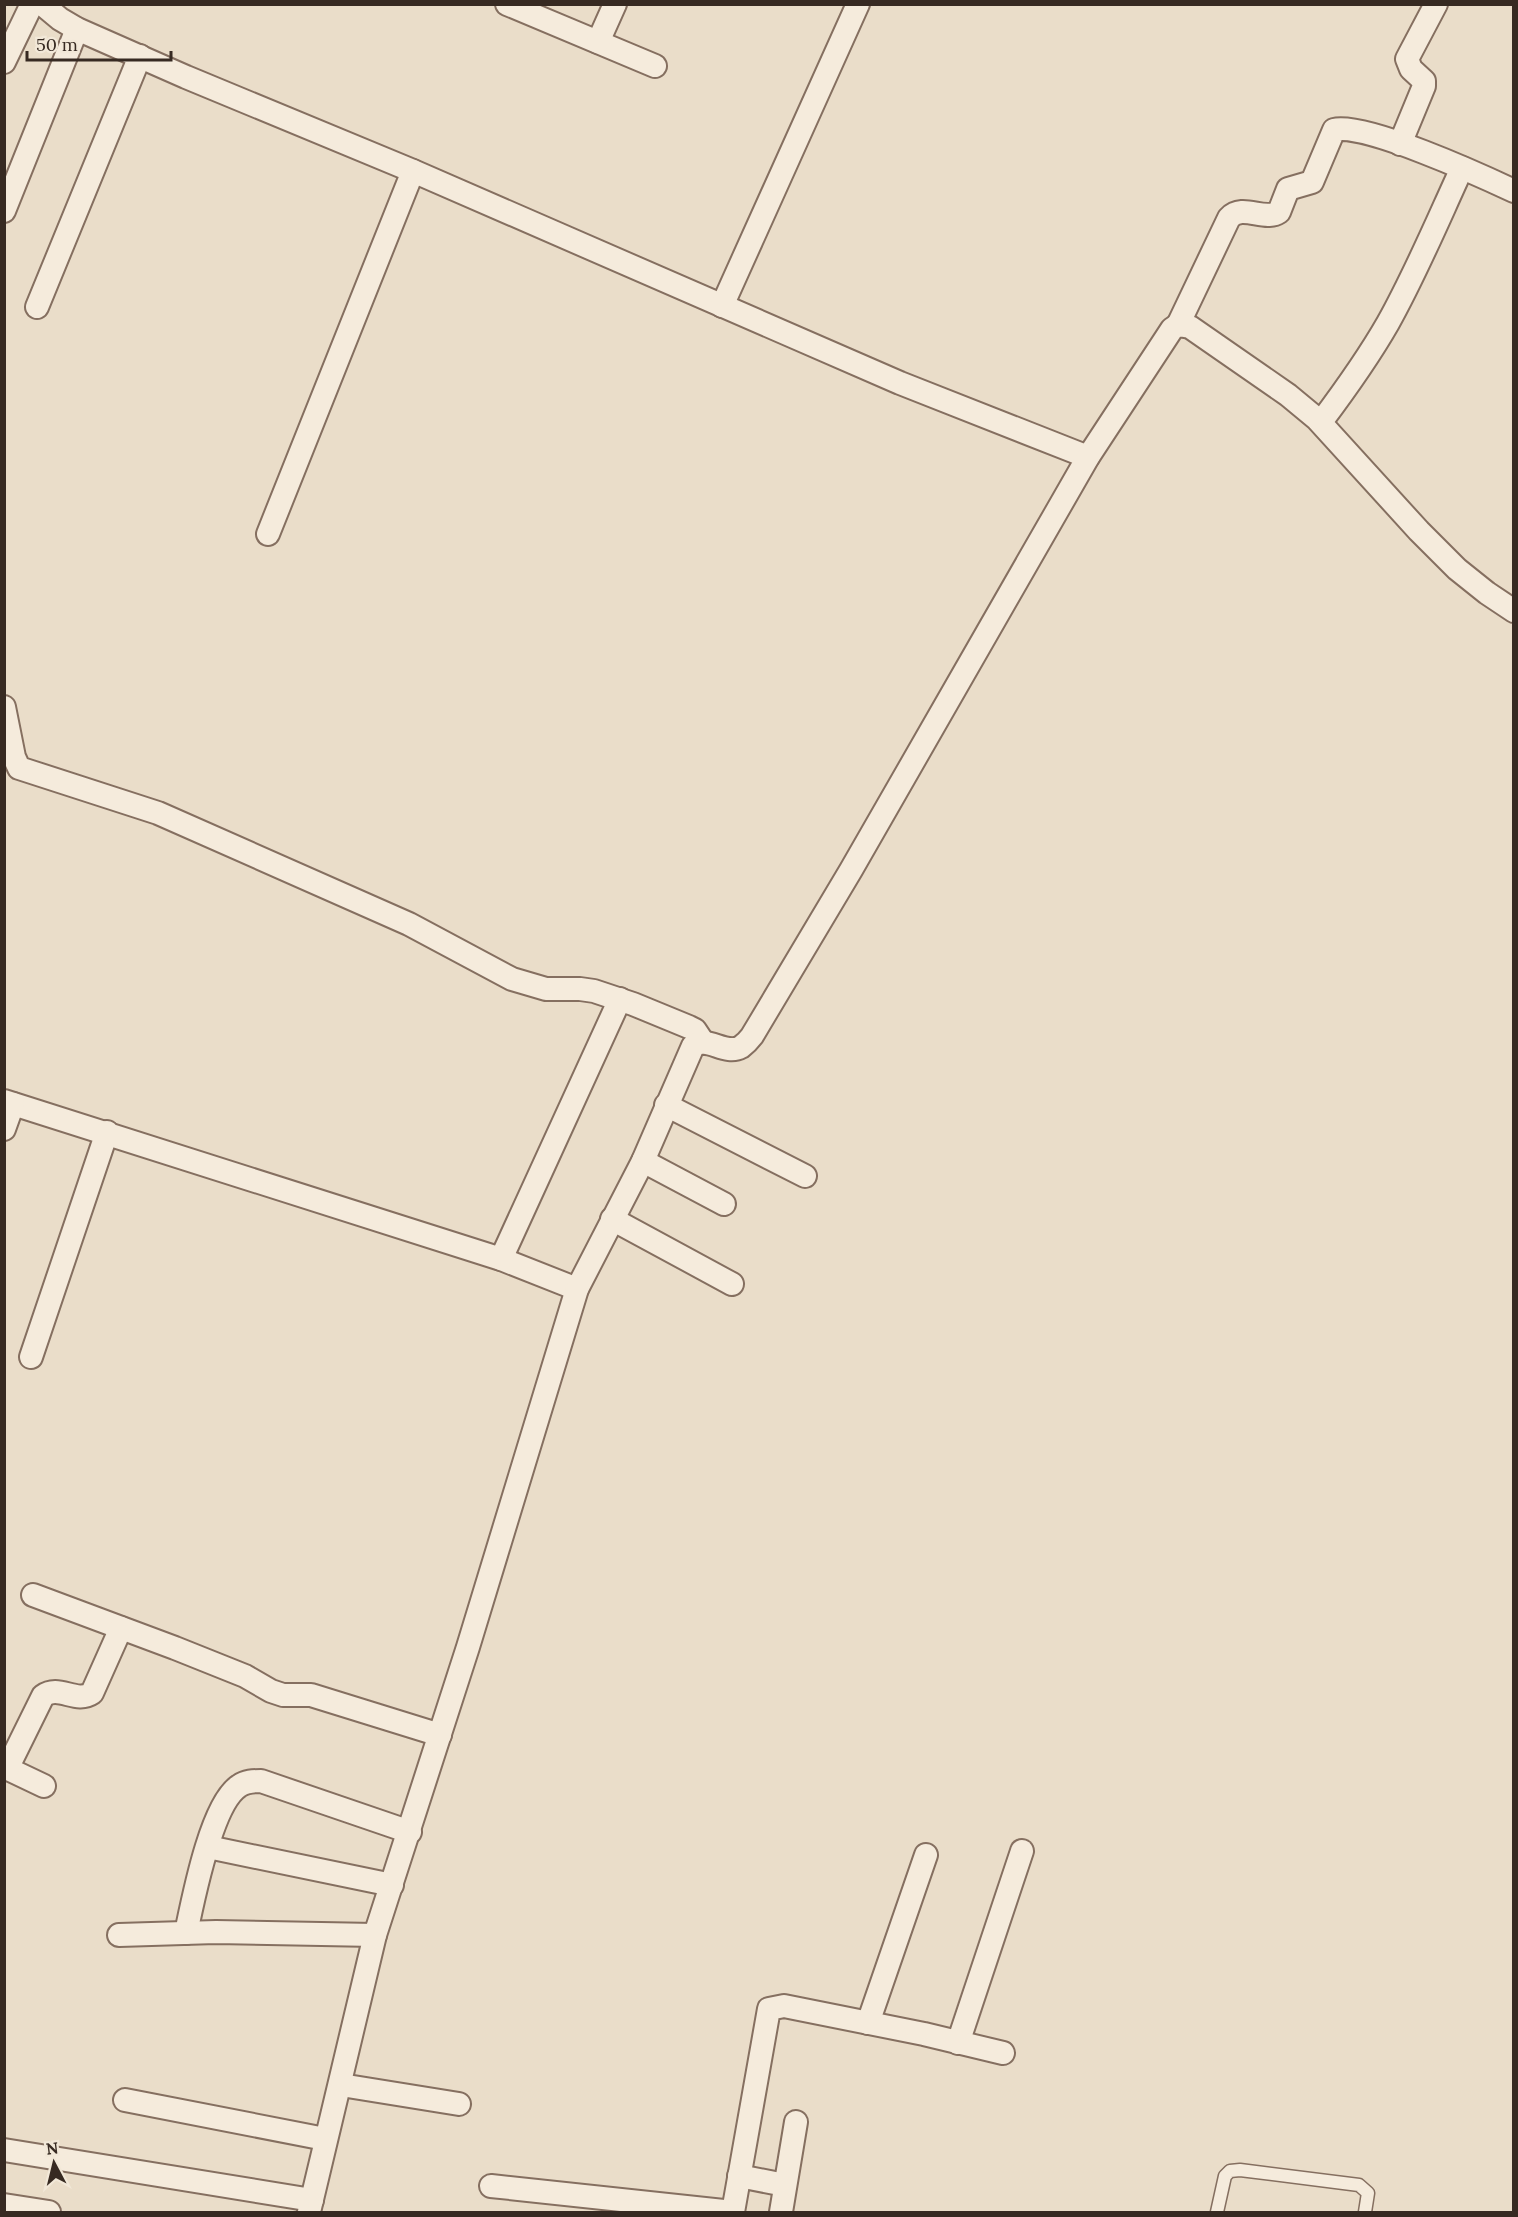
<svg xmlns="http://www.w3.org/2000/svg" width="1518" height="2217" viewBox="0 0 1518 2217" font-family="Lora,serif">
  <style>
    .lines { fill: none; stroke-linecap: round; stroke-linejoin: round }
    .service-casing { stroke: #856f60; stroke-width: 15 }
    .minor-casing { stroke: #856f60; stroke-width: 26 }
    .service { stroke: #f5ebdc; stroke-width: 12 }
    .minor { stroke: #f5ebdc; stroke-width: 22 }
  </style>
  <rect width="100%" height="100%" fill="#eaddc9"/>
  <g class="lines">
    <g class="service-casing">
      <path id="service" d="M 1217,2212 L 1225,2176 L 1230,2171 L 1240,2170 L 1359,2185 L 1368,2193 L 1365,2212"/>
    </g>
    <g class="minor-casing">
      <g id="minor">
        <path d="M 42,4 L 60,19 L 77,29 L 186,77 L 413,171 L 900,383 L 1088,457"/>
        <path d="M 507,4 L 655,66"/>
        <path d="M 598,42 L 615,4"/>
        <path d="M 4,62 L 32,4"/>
        <path d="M 1400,144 L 1424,86 L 1424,81 L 1411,69 L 1407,59 L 1436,4"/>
        <path d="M 4,211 L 77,29"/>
        <path d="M 722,306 L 858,4"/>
        <path d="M 37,307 L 140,56"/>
        <path d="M 1178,325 L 1229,218 C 1243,203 1264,222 1279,212 L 1288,189 L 1312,182 L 1334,130 C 1364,122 1482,176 1514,191"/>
        <path d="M 1321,422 C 1345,390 1368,358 1388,323 C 1416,273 1438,220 1462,168"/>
        <path d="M 268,534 L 413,171"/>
        <path d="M 4,707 L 14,757 L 19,768 L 158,813 L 409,924 L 512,979 L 546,989 L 580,989 L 594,991 L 633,1004 L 689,1027 L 695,1030 L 703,1042"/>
        <path d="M 4,1101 L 501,1259 L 577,1289"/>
        <path d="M 666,1105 L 805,1176"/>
        <path d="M 4,1129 L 13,1104"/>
        <path d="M 643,1161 L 724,1204"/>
        <path d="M 612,1219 L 732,1284"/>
        <path d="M 501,1259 L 620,999"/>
        <path d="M 31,1357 L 107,1132"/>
        <path d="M 33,1595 L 175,1648 L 245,1676 L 271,1691 L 283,1695 L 311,1695 L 440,1735"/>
        <path d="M 4,1767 L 44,1786"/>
        <path d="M 7,1769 L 43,1696 C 59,1684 76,1704 92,1693 L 121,1628"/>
        <path d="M 208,1847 L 392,1885"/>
        <path d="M 186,1933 C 193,1900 211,1804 239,1786 C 246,1781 253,1781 261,1781 L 410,1832"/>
        <path d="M 119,1935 L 216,1932 L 375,1935"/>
        <path d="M 868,2023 L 926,1855"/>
        <path d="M 958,2043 L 1022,1851"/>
        <path d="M 341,2085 L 459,2104"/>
        <path d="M 125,2100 L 325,2139"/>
        <path d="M 4,2150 L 312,2200"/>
        <path d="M 739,2176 L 785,2185"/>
        <path d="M 491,2186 L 733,2212"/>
        <path d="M 4,2205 L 49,2212"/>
        <path d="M 309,2212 L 375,1935 L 468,1647 L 577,1289 L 643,1161 L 693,1046 C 707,1035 725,1056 741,1047 C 745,1044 749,1040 752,1036 L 851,870 L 1088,457 L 1172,329 L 1178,325 L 1190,327 L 1288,395 L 1317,419 L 1419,531 L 1457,569 L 1487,593 L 1514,611"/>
        <path d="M 733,2212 L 769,2009 L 784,2006 L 924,2034 L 1003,2053"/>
        <path d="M 781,2212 L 796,2122"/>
      </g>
    </g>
    <use href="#service" class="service"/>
    <use href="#minor" class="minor"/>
  </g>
  <rect width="1518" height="2217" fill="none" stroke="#372a22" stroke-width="12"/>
  <g transform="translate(54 2163) rotate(353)" stroke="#f2e8d8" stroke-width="4.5" paint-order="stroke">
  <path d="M0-4.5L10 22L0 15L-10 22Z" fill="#372a22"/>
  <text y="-9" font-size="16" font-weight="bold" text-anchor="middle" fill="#372a22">N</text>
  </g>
  <path d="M27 51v9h144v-9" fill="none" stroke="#372a22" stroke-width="3"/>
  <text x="36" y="51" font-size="18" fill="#372a22" stroke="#f2e8d8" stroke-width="4.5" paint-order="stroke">50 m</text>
</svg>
